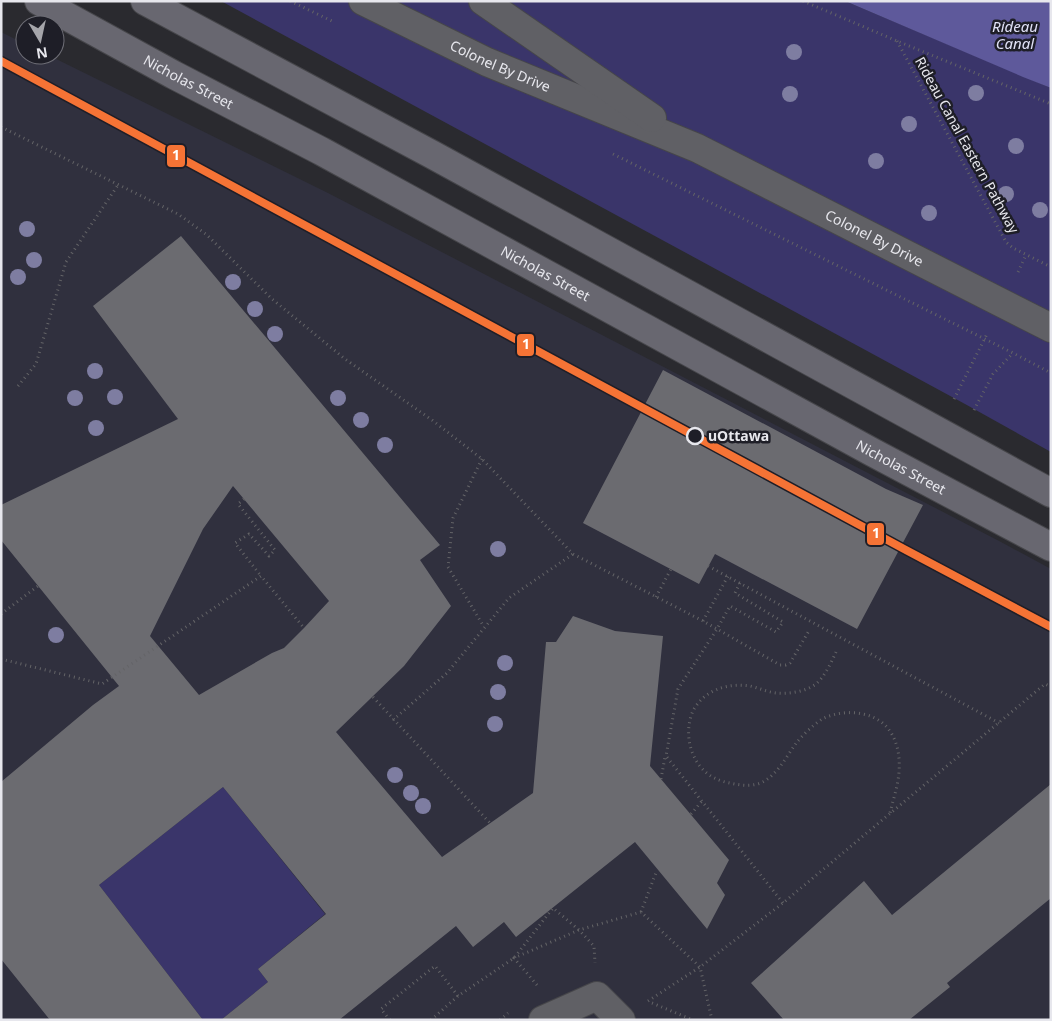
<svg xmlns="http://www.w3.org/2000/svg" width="1052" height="1021" viewBox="0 0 1052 1021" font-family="'Noto Sans',sans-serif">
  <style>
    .built { fill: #30303e }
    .green { fill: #3a356a }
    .water { fill: #5e599b }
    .building { fill: #6b6b70; fill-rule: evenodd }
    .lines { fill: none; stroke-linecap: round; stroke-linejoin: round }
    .pedestrian-casing { stroke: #46464a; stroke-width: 30 }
    .secondary-casing { stroke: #46464a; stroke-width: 30 }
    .primary-casing { stroke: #46464a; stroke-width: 30 }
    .path { stroke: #646467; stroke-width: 3; stroke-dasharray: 1 4; stroke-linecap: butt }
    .pedestrian { stroke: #606065; stroke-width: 28 }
    .secondary { stroke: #606065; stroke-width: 28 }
    .primary { stroke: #686770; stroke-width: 28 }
    .rail-1-casing { stroke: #1e1e27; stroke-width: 11 }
    .rail-1 { stroke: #f57335; stroke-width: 8 }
    .tree { fill: #7e7da1 }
    .stop-dot { fill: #1e1e27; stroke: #e7e7ed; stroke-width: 2.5 }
    .labels { text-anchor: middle; stroke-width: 5; stroke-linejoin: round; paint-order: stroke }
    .street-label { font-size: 14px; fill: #e7e7ed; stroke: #1e1e27 }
    .stop-label { font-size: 14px; font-weight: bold; fill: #e7e7ed; stroke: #1e1e27; text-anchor: start }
    .water-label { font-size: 15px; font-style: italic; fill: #e1e2f7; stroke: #1e1e27 }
    .line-badge { stroke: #1e1e27; stroke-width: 2 }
    .badge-label { font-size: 14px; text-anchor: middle; font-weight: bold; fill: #fff }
  </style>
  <rect width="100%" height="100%" fill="#2a2a2f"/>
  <path class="built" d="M 1,32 L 25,44 L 25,55 L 48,55 L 328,193 L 1001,542 L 1051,569 L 1051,1020 L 1,1020 Z"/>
  <g class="green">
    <path d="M 221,1 L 845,1 L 1051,88 L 1051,452 L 965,404 Z"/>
    <path d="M 223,787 L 325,914 L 258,969 L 268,982 L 221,1020 L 203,1020 L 99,885 Z"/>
  </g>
  <path class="water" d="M 845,1 L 1051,1 L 1051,88 L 1023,77 Z"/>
  <g class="building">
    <path d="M 181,236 L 440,545 L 420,560 L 451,606 L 404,666 L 336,732 L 442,857 L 533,793 L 546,642 L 556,642 L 573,616 L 615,631 L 663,636 L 650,766 L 729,860 L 717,883 L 725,895 L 707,929 L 635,842 L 516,937 L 504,922 L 473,947 L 456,926 L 339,1020 L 221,1020 L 268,982 L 258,969 L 326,914 L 223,787 L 99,885 L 203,1020 L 50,1020 L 1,959 L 1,782 L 93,705 L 119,686 L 1,540 L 1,505 L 178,419 L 93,306 ZM 233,486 L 329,601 L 304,628 L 284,648 L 272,653 L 199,695 L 150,636 L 203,529 Z"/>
    <path d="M 663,370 L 886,489 L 923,505 L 857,629 L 715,554 L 699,584 L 583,523 Z"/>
    <path d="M 1051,784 L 1051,898 L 947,983 L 950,987 L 909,1020 L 784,1020 L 751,983 L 864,881 L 892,915 Z"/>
  </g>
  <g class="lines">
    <g class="pedestrian-casing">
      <path id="pedestrian" d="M 543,1020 L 597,996 L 621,1020"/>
    </g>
    <g class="secondary-casing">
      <g id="secondary">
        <path id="s1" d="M 363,1 L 487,62 L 697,148 L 1051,328"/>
        <path d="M 483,1 L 652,118"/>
      </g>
    </g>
    <g class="primary-casing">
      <g id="primary">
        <path id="s2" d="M 39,1 L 174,75 L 321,151 L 872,452 L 1051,547"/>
        <path d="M 145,1 L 433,155 L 1051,493"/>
      </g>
    </g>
    <g class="path">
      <path d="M 290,1 L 334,22"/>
      <path d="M 803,1 L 897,41 L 1051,104"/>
      <path d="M 897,41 L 1006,242 L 1013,248 L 1051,267"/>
      <path d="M 1,127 L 178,214 L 207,235 L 272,299 L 345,359 L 432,420 L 482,459 L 573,554 L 703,621 L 780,665 L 786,665 L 790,663 L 810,629"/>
      <path d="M 613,154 L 1013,353 L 1051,373"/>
      <path d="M 1018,272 L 1026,255"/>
      <path d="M 18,386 L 36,364 L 66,262 L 118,185"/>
      <path d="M 954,399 L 987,334"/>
      <path d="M 974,410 L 993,374 L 1013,353"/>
      <path d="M 482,459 L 453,518 L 448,567 L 484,627"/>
      <path d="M 244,499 L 238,504 L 275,550 L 269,556 L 249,534 L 235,543 L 261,576"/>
      <path d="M 708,566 L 999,723"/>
      <path d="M 740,583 L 735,593 L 783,622 L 776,632 L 730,606 L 717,629 L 678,689 L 666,756 L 783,903"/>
      <path d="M 656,597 L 671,569"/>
      <path d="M 1,614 L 38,586"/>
      <path d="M 703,621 L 728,576"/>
      <path d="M 836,652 C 831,663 825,676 816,684 C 805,692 789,694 776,693 C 767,692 759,688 750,686 C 728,683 706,689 694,709 C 687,722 687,741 693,754 C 699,769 710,778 725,782 C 734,784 743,786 752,785 C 774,783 785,758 797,742 C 804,734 813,725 822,719 C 834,713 850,711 863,714 C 892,720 901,746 899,772 C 898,786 893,800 890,813"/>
      <path d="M 1,659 L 102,684 L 261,576 L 304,628"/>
      <path d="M 373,697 L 490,823"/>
      <path d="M 393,720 L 447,673 L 509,598 L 573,554"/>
      <path d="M 661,779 L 665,757"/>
      <path d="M 691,814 L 702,801"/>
      <path d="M 641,912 L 657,870"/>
      <path d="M 537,985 L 514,958 L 579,930 L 641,912 L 700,967 L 712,1020"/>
      <path d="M 648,1001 L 700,967 L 783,903 L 1045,684 L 1051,687"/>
      <path d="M 652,1003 L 693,1020"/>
      <path d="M 390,1020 L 381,1009 L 435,966 L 458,996"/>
      <path d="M 431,1020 L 458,996 L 514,958 L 553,908 L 579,930 L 594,946 L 595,963"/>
      <path d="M 500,1020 L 508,1013"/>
    </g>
    <use href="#pedestrian" class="pedestrian"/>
    <use href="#secondary" class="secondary"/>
    <use href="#primary" class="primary"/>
    <g class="rail-1-casing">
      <path id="rail-1" d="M 1,61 L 904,549 L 1051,627"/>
    </g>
    <use href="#rail-1" class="rail-1"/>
  </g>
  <g class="tree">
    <circle cx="794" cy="52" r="8"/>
    <circle cx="976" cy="93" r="8"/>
    <circle cx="790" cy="94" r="8"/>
    <circle cx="909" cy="124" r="8"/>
    <circle cx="1016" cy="146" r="8"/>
    <circle cx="876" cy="161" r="8"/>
    <circle cx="1006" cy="194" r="8"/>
    <circle cx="1040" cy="210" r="8"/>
    <circle cx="929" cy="213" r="8"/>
    <circle cx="27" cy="229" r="8"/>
    <circle cx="34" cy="260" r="8"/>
    <circle cx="18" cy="277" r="8"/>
    <circle cx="233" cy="282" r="8"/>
    <circle cx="255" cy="309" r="8"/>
    <circle cx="275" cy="334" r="8"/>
    <circle cx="95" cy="371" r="8"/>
    <circle cx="115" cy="397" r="8"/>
    <circle cx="75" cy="398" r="8"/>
    <circle cx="338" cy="398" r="8"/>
    <circle cx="361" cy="420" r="8"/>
    <circle cx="96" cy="428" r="8"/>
    <circle cx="385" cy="445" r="8"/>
    <circle cx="498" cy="549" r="8"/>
    <circle cx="56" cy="635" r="8"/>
    <circle cx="505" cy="663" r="8"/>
    <circle cx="498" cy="692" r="8"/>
    <circle cx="495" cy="724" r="8"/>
    <circle cx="395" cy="775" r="8"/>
    <circle cx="411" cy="793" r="8"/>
    <circle cx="423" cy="806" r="8"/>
  </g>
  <circle class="stop-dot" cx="695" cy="436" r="8"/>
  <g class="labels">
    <g class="street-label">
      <text dy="5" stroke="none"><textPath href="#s1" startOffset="152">Colonel By Drive</textPath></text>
      <text dy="5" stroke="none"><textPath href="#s2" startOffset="170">Nicholas Street</textPath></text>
      <text transform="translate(967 145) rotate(61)" y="5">Rideau Canal Eastern Pathway</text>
      <text dy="5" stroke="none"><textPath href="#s1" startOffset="564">Colonel By Drive</textPath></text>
      <text dy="5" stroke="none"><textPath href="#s2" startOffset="575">Nicholas Street</textPath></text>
      <text dy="5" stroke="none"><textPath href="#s2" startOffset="980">Nicholas Street</textPath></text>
    </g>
    <g class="stop-label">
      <text x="708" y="441">uOttawa</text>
    </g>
    <g class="water-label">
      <text x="1015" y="32">Rideau<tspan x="1015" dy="17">Canal</tspan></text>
    </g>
  </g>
  <g class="line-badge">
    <rect x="166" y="144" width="20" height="24" rx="5" fill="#f57335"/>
    <rect x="516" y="333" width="19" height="24" rx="5" fill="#f57335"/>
    <rect x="866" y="522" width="19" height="24" rx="5" fill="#f57335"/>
  </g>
  <g class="badge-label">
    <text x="176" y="160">1</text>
    <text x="526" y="349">1</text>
    <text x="876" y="538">1</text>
  </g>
  <rect width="1052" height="1021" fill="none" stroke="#e7e7ed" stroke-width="5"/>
  <g transform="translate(40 40) rotate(171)"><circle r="24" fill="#1e1e27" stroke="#6e6e76"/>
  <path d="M0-4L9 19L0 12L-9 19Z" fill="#a5a5aa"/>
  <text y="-8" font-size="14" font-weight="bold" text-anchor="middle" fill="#e7e7ed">N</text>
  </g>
</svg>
